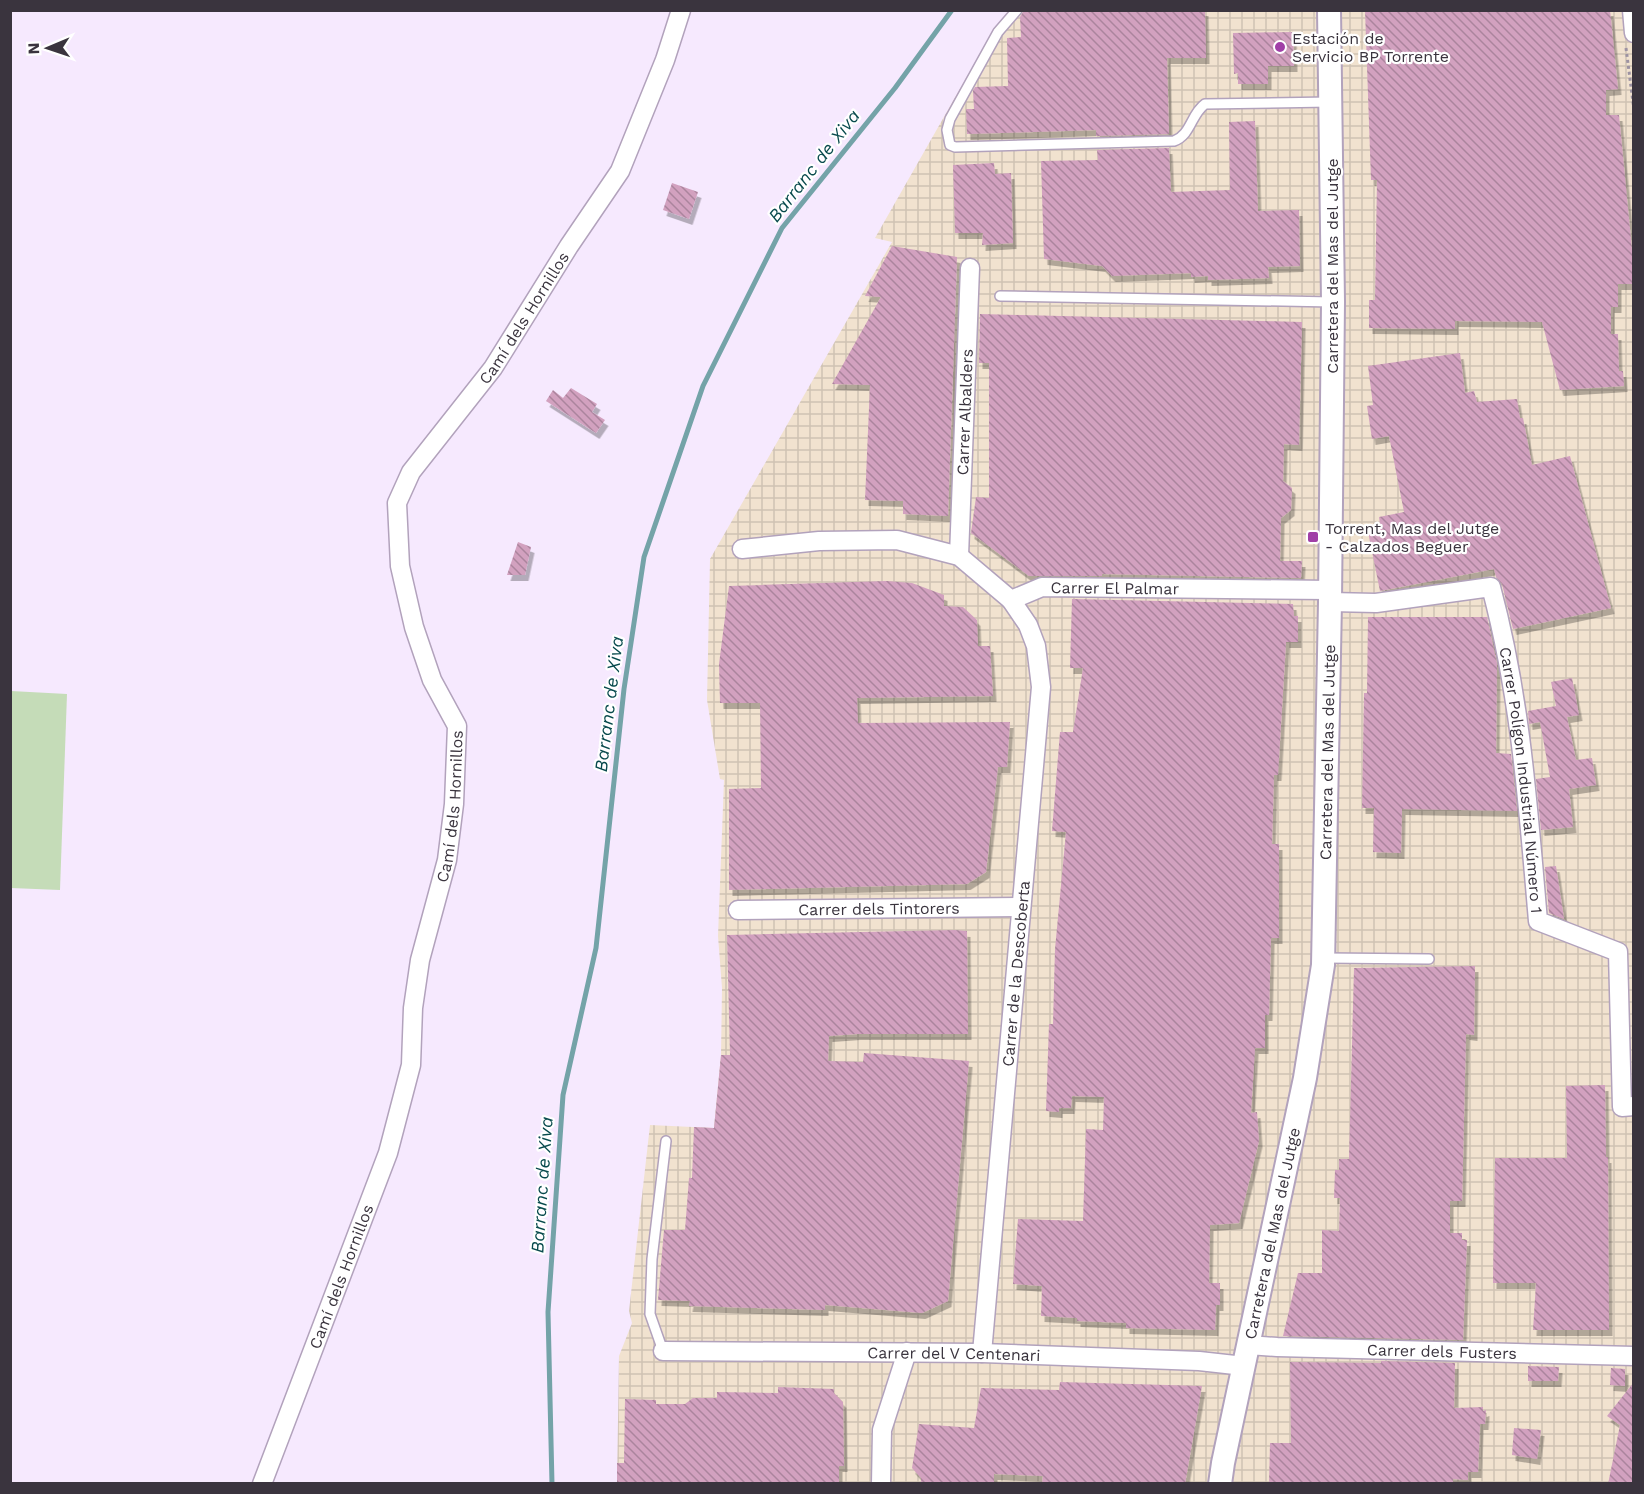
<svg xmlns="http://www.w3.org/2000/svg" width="1644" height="1494" viewBox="0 0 1644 1494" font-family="'Work Sans',sans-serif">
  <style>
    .industrial { fill: url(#industrial-grid) }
    .green { fill: #c5dcb8 }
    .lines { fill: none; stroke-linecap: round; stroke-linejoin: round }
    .stream { stroke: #74a3a8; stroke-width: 5 }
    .building { fill: url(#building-back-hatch); filter: url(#shadow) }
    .service-casing { stroke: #b2a2bc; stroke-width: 12 }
    .minor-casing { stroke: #b2a2bc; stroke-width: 21 }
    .tertiary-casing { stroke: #b2a2bc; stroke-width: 26 }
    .path { stroke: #9c92a2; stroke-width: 3; stroke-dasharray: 3 3; stroke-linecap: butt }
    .service { stroke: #fff; stroke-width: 9 }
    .minor { stroke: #fff; stroke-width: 18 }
    .tertiary { stroke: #fff; stroke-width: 22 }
    .poi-dot { fill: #a03fa7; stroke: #fff; stroke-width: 2 }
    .labels { text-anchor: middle; stroke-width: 4.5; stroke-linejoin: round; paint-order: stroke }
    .poi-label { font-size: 16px; fill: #3a343e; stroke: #fff; text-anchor: start }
    .street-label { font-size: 16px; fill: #3a343e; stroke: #fff }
    .water-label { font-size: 18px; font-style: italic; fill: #084a4d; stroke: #fff }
  </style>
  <defs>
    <pattern id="industrial-grid" width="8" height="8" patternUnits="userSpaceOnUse" patternTransform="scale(1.5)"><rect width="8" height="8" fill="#f1e2cf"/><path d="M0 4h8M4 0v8" fill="none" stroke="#cfc2b3"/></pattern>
    <pattern id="building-back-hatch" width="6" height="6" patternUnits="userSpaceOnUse" patternTransform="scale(1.5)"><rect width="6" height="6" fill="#d2a1bf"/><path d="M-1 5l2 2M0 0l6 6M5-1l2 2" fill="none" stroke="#ab849d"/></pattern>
    <filter id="shadow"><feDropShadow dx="3.5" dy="6" stdDeviation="0" flood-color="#0004"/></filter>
  </defs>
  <rect width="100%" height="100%" fill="#f6e9fe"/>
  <path class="industrial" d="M 1009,10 L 1633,11 L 1633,1483 L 617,1484 L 619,1356 L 632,1323 L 629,1311 L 650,1125 L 714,1128 L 721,1055 L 722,988 L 718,936 L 724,780 L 720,779 L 707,700 L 710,559 L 892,242 L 875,238 L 994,29 Z"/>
  <path class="green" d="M 11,691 L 67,694 L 60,890 L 11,888 Z"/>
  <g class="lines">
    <path class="stream" d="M 552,1484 L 548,1312 L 563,1095 L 596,948 L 624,689 L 644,557 L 703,386 L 782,228 L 895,88 L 952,10"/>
  </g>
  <g class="building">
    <path d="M 1024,10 L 1205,10 L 1206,58 L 1167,58 L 1169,134 L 1096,136 L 1096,130 L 967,134 L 966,109 L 974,109 L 973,91 L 975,87 L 1008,86 L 1007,38 L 1021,37 L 1020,17 Z"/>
    <path d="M 1365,10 L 1610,10 L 1618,89 L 1606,90 L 1606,115 L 1619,115 L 1634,271 L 1634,284 L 1618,284 L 1618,307 L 1611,307 L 1611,334 L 1618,334 L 1619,371 L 1623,371 L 1624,386 L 1560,390 L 1542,322 L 1455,321 L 1455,329 L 1369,328 L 1369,300 L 1375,300 L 1377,180 L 1371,180 Z"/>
    <path d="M 1293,32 L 1294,66 L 1268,66 L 1268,84 L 1238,84 L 1238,73 L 1234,74 L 1233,33 Z"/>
    <path d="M 1255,121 L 1258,211 L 1299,210 L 1300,266 L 1268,267 L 1269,278 L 1208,280 L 1208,276 L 1191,277 L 1191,273 L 1112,276 L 1102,266 L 1044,259 L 1041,161 L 1098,160 L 1097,150 L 1169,148 L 1171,192 L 1230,190 L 1229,122 Z"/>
    <path d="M 994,163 L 995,174 L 1011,173 L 1013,243 L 982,245 L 983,233 L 955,233 L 953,165 Z"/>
    <path d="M 672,183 L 698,192 L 689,219 L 663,210 Z"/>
    <path d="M 892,246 L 957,257 L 948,516 L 903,514 L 903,501 L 865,500 L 870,385 L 832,384 L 881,297 L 865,296 Z"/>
    <path d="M 980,314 L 1302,322 L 1299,445 L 1284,444 L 1283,481 L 1292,488 L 1291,510 L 1281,518 L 1280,561 L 1302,561 L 1301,578 L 1102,574 L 1102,576 L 1029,576 L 971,533 L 976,497 L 989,498 L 989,363 L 979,363 Z"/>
    <path d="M 1460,353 L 1465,393 L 1474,391 L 1477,402 L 1517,399 L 1520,418 L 1523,418 L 1532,465 L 1570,456 L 1611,608 L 1513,629 L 1502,584 L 1496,577 L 1494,569 L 1380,591 L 1367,527 L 1380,524 L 1379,517 L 1404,512 L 1389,436 L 1372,439 L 1367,406 L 1373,405 L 1368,366 Z"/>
    <path d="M 571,388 L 597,404 L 592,412 L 605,420 L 596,433 L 546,401 L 553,390 L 563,398 Z"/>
    <path d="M 518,542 L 531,547 L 525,575 L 507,575 Z"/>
    <path d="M 887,581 L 912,583 L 944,595 L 944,606 L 963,607 L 977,620 L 978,646 L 990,646 L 993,696 L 857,698 L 858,723 L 1010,722 L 1007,767 L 998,767 L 986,872 L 967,884 L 729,890 L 729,789 L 761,788 L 760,703 L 720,703 L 719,664 L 729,586 Z"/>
    <path d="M 1072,599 L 1293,604 L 1294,616 L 1298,616 L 1298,642 L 1286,642 L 1278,775 L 1274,775 L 1272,844 L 1279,844 L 1279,938 L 1271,938 L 1269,1015 L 1265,1015 L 1265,1048 L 1255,1048 L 1251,1113 L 1257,1112 L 1259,1141 L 1239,1223 L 1210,1225 L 1209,1283 L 1220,1283 L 1220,1305 L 1216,1305 L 1215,1330 L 1126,1328 L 1126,1323 L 1077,1321 L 1077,1318 L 1041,1316 L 1042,1286 L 1013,1284 L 1018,1219 L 1083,1221 L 1086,1129 L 1103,1130 L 1104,1097 L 1072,1096 L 1071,1108 L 1059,1108 L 1059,1112 L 1046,1111 L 1049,1024 L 1053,1024 L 1055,949 L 1066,832 L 1052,831 L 1060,732 L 1073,732 L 1083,668 L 1070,668 Z"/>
    <path d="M 1368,617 L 1487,617 L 1497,664 L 1496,753 L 1511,754 L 1517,811 L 1402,809 L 1401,853 L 1373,852 L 1374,808 L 1362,808 L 1364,693 L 1367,693 Z"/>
    <path d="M 1572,678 L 1579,715 L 1567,717 L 1576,760 L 1592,758 L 1596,785 L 1569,789 L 1573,827 L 1541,830 L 1536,779 L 1550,777 L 1540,722 L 1529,724 L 1528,711 L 1556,706 L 1551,682 Z"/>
    <path d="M 1556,866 L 1564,919 L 1549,913 L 1545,867 Z"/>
    <path d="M 955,930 L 967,931 L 968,1034 L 857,1034 L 829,1036 L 828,1061 L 863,1062 L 864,1053 L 969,1061 L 948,1301 L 922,1313 L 825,1305 L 825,1310 L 689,1306 L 690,1301 L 658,1300 L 664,1230 L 685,1230 L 689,1178 L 692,1178 L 694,1127 L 714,1128 L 721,1055 L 730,1055 L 727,935 Z"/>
    <path d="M 1475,966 L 1474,1035 L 1466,1034 L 1462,1201 L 1450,1201 L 1450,1233 L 1462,1233 L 1462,1240 L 1467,1240 L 1463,1340 L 1283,1336 L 1298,1273 L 1322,1273 L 1322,1230 L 1339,1231 L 1340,1198 L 1334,1198 L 1335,1170 L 1339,1170 L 1339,1159 L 1349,1159 L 1354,968 Z"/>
    <path d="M 1605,1085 L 1606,1157 L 1608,1157 L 1609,1330 L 1533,1330 L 1536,1283 L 1493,1283 L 1495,1158 L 1567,1158 L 1566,1086 Z"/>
    <path d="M 1381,1361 L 1455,1363 L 1454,1408 L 1483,1407 L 1483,1411 L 1486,1410 L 1485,1424 L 1480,1424 L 1478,1472 L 1468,1472 L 1468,1480 L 1453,1479 L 1453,1484 L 1269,1484 L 1270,1443 L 1291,1443 L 1290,1362 L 1381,1363 Z"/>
    <path d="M 1528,1366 L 1559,1367 L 1558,1381 L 1528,1381 Z"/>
    <path d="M 1611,1368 L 1625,1369 L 1625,1386 L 1610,1385 Z"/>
    <path d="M 1060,1382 L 1202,1386 L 1185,1484 L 1042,1484 L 1043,1476 L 994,1474 L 994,1484 L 921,1484 L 921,1478 L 912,1468 L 919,1424 L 974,1428 L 981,1388 L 1059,1390 Z"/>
    <path d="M 1634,1382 L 1634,1484 L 1608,1484 L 1620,1425 L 1607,1416 Z"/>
    <path d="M 778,1387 L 834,1389 L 834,1393 L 843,1402 L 844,1466 L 839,1466 L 839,1484 L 617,1484 L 617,1463 L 624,1463 L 625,1399 L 656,1400 L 656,1404 L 685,1404 L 693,1398 L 717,1398 L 717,1392 L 778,1393 Z"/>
    <path d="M 1514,1428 L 1541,1430 L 1537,1459 L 1512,1455 Z"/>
  </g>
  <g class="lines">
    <g class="service-casing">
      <g id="service">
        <path d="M 1017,10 L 998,32 L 950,119 L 947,130 L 950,145 L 955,147 L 1174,141 C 1191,135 1191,114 1205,104 L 1330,102"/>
        <path d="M 1000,296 L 1333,302"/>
        <path d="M 1324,958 L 1429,959"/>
        <path d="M 663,1351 L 650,1314 L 652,1259 L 666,1141"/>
      </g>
    </g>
    <g class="minor-casing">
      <g id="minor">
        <path d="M 1632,10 L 1634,33"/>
        <path id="s1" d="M 742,549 L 819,541 L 897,540 L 959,556 L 1011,600 L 1042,587 L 1330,590"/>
        <path id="s2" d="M 959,556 L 970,268"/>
        <path id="s3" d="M 1330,602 L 1376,603 L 1491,587 C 1521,699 1528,806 1538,921 L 1618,952 L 1622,1107 L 1634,1106"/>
        <path id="s4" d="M 738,910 L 1020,907"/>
        <path id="s5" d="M 1248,1345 L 1277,1347 L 1634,1356"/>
        <path id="s6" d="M 663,1351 L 982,1353 L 1199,1361 L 1244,1366"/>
        <path id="s7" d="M 982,1353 L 1041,687 L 1036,646 L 1028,625 L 1011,600"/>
        <path id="s8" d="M 262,1484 L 388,1153 L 411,1065 L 413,1008 L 420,960 L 447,860 L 454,804 L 457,726 L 432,680 L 414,627 L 400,566 L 397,503 L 411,472 L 493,368 L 569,246 L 620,171 L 665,60 L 681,10"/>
        <path d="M 881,1484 L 882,1430 L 907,1352"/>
      </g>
    </g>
    <g class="tertiary-casing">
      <g id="tertiary">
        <path id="s9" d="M 1220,1484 L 1223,1463 L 1305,1078 L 1323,965 L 1330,602 L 1333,302 L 1329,10"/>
      </g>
    </g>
    <path class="path" d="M 1626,48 L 1634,110"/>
    <use href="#service" class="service"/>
    <use href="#minor" class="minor"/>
    <use href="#tertiary" class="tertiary"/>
  </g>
  <g class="poi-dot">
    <circle cx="1280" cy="47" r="6"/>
    <rect x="1307" y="531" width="12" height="12" rx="3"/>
  </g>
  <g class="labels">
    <g class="poi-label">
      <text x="1292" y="44">Estación de<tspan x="1292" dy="18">Servicio BP Torrente</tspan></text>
      <text x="1325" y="534">Torrent, Mas del Jutge<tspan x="1325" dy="18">- Calzados Beguer</tspan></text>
    </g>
    <g class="street-label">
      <text transform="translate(1332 266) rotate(-90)" y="6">Carretera del Mas del Jutge</text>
      <text dy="6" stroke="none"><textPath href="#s8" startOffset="1248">Camí dels Hornillos</textPath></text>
      <text dy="6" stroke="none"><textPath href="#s2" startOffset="144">Carrer Albalders</textPath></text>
      <text dy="6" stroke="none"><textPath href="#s1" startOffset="394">Carrer El Palmar</textPath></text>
      <text dy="6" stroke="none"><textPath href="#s9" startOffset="742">Carretera del Mas del Jutge</textPath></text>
      <text dy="6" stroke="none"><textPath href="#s3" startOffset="358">Carrer Polígon Industrial Número 1</textPath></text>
      <text dy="6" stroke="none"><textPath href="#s8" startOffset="708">Camí dels Hornillos</textPath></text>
      <text dy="6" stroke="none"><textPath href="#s4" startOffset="141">Carrer dels Tintorers</textPath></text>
      <text dy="6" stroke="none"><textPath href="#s7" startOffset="381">Carrer de la Descoberta</textPath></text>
      <text dy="6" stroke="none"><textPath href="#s9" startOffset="256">Carretera del Mas del Jutge</textPath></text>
      <text dy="6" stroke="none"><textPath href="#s8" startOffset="222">Camí dels Hornillos</textPath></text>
      <text dy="6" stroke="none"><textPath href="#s5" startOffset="194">Carrer dels Fusters</textPath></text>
      <text dy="6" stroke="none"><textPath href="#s6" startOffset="291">Carrer del V Centenari</textPath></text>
    </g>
    <g class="water-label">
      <text transform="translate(814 166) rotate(-52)" y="6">Barranc de Xiva</text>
      <text transform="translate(609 704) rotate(-83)" y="6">Barranc de Xiva</text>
      <text transform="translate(542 1185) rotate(-86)" y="6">Barranc de Xiva</text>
    </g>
  </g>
  <rect width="1644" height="1494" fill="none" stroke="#3a343e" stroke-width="24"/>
  <g transform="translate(48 48) rotate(268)" stroke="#ffffff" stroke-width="4.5" paint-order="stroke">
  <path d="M0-4.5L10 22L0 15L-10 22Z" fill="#3a343e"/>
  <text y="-9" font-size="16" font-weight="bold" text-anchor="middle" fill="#3a343e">N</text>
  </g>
</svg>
